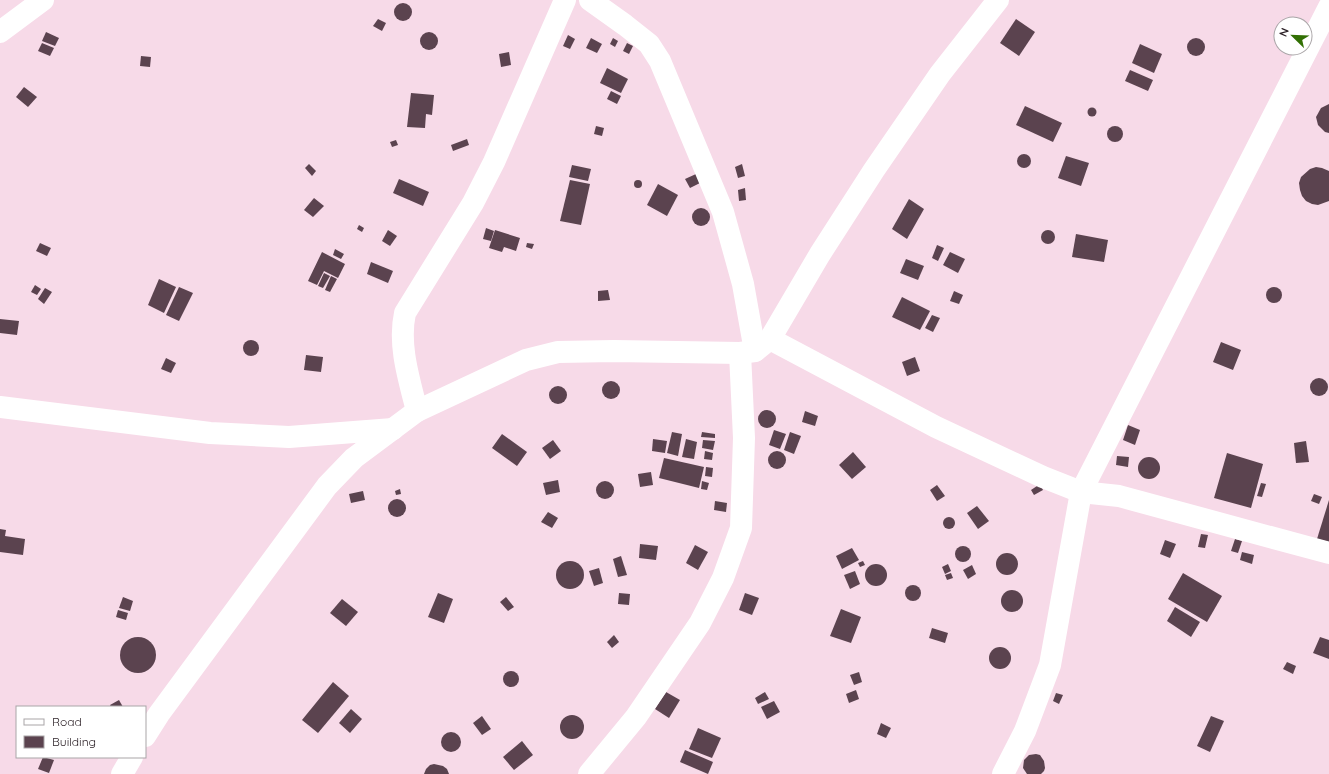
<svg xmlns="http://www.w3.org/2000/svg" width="1329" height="774" viewBox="0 0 1329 774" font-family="Quicksand,sans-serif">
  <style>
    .building { fill: #5b434f }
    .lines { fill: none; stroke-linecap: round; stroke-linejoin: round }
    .minor { stroke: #fff; stroke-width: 22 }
  </style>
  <rect width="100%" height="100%" fill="#f7dae8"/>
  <g class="building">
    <circle cx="403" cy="12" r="9"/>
    <path d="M 378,19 L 386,23 L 382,31 L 373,26 Z"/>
    <path d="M 1016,19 L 1035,32 L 1019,56 L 1000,43 Z"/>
    <path d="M 46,32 L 59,38 L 55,46 L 42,41 Z"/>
    <circle cx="429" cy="41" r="9"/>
    <path d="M 568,35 L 575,39 L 570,49 L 563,46 Z"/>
    <path d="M 591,38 L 602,44 L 597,53 L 586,48 Z"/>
    <path d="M 613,38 L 618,41 L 615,47 L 610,44 Z"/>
    <circle cx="1196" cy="47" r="9"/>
    <path d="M 42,43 L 54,48 L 50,56 L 38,51 Z"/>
    <path d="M 627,43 L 633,46 L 629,54 L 623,51 Z"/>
    <path d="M 1140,44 L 1162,54 L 1154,73 L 1132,63 Z"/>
    <path d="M 509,52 L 511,65 L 501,67 L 499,54 Z"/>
    <path d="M 141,56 L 151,57 L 150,67 L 140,66 Z"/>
    <path d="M 607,68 L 628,79 L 621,93 L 600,83 Z"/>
    <path d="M 1130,70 L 1153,80 L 1148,91 L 1125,81 Z"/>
    <path d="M 24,87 L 37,97 L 28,107 L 16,97 Z"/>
    <path d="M 611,91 L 621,96 L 617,104 L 607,99 Z"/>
    <path d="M 411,93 L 434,95 L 432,115 L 426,114 L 425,128 L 407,127 Z"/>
    <path d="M 1329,104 L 1329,133 L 1325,132 L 1318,125 L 1316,117 L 1321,108 Z"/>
    <path d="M 1025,106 L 1062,123 L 1053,142 L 1016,125 Z"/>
    <circle cx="1092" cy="112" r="4.5"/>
    <circle cx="1115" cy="134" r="8"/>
    <path d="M 596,126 L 604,128 L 602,136 L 594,134 Z"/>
    <path d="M 467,139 L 469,145 L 453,151 L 451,145 Z"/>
    <path d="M 396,140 L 398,145 L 392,147 L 390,142 Z"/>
    <circle cx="1024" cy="161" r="7"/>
    <path d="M 1066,156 L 1089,163 L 1081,186 L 1058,178 Z"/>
    <path d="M 309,164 L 316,171 L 312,176 L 305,168 Z"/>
    <path d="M 742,164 L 745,176 L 738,178 L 735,167 Z"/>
    <path d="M 572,165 L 591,169 L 588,181 L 569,177 Z"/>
    <path d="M 1316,167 L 1322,168 L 1329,171 L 1329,201 L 1318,205 L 1312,204 L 1306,201 L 1302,196 L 1300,190 L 1299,183 L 1301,177 L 1310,169 Z"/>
    <path d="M 696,174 L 700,183 L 690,188 L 685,179 Z"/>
    <path d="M 399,179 L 429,192 L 423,206 L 393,193 Z"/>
    <path d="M 570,180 L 590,184 L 581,225 L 560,221 Z"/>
    <circle cx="638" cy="184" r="4"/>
    <path d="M 658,184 L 678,195 L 667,216 L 647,205 Z"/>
    <path d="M 745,188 L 746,200 L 739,201 L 738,190 Z"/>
    <path d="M 314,198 L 324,206 L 313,217 L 304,210 Z"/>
    <path d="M 909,199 L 924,209 L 907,239 L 892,229 Z"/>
    <circle cx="701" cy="217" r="9"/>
    <path d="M 359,225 L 364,228 L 362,232 L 357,229 Z"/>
    <path d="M 486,228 L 494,231 L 491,241 L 483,239 Z"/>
    <circle cx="1048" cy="237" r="7"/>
    <path d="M 388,230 L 397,236 L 390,246 L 382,241 Z"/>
    <path d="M 495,230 L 520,238 L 516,251 L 504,247 L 502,252 L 489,248 Z"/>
    <path d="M 1076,234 L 1108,240 L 1104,262 L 1072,257 Z"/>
    <path d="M 40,243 L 51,248 L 47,256 L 36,251 Z"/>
    <path d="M 527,243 L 534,244 L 532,249 L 526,247 Z"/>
    <path d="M 937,245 L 944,248 L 938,261 L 932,258 Z"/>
    <path d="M 335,249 L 344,254 L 341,259 L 333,255 Z"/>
    <path d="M 322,252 L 345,264 L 338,278 L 324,271 L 317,285 L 308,281 Z"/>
    <path d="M 950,252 L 965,259 L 958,273 L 943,265 Z"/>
    <path d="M 906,259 L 924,266 L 918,280 L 900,273 Z"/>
    <path d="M 371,262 L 393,271 L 388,283 L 367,274 Z"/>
    <path d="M 324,273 L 330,276 L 323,288 L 318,286 Z"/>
    <path d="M 331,276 L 337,279 L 330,292 L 325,290 Z"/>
    <path d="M 159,279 L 176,287 L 164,313 L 148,305 Z"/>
    <path d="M 35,285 L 41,289 L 37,295 L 31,292 Z"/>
    <circle cx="1274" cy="295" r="8"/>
    <path d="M 179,287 L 193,293 L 179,321 L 166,315 Z"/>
    <path d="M 45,288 L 52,292 L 44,304 L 38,299 Z"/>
    <path d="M 608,290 L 610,300 L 598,301 L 598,291 Z"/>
    <path d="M 954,291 L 963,295 L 959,304 L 950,301 Z"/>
    <path d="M 902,297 L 930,311 L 920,330 L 892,317 Z"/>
    <path d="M 932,315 L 940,318 L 933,332 L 925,328 Z"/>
    <path d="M 0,319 L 19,321 L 17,335 L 0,333 Z"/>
    <circle cx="251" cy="348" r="8"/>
    <path d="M 1221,342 L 1241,350 L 1233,370 L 1213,362 Z"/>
    <path d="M 306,355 L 323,357 L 321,372 L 304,370 Z"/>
    <path d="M 915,357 L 920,371 L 907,376 L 902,362 Z"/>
    <path d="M 166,358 L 176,363 L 171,373 L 161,369 Z"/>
    <circle cx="1319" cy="387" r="9"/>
    <circle cx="611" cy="390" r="9"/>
    <circle cx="558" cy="395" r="9"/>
    <circle cx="767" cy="419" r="9"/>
    <path d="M 805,411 L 818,416 L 815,426 L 802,422 Z"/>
    <path d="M 1128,425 L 1140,430 L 1135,445 L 1123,440 Z"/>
    <path d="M 774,430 L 786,434 L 780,449 L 769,445 Z"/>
    <path d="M 672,432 L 682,434 L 678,456 L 667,453 Z"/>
    <path d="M 702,432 L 715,434 L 715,438 L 701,437 Z"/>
    <path d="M 790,432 L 801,436 L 794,454 L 784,450 Z"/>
    <path d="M 502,434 L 527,452 L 517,466 L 492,448 Z"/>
    <path d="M 653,439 L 667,441 L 665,453 L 652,451 Z"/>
    <path d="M 686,439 L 697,442 L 694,459 L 682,457 Z"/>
    <path d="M 553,440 L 561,451 L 550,459 L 542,448 Z"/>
    <path d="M 703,440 L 715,441 L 713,450 L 702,448 Z"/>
    <path d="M 1306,441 L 1309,462 L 1296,463 L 1294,443 Z"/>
    <path d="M 705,451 L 713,453 L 712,460 L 704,459 Z"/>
    <circle cx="777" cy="460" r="9"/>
    <path d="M 853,452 L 866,467 L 852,479 L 839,465 Z"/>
    <path d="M 1227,453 L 1263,464 L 1251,508 L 1214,498 Z"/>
    <path d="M 1117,456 L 1129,457 L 1128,467 L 1116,465 Z"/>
    <circle cx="1149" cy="468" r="11"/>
    <path d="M 664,458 L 704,467 L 699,488 L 659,478 Z"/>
    <path d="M 706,467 L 713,468 L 712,477 L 705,476 Z"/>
    <path d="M 651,472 L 653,485 L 640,487 L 638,474 Z"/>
    <path d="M 558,480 L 560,492 L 546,495 L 543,483 Z"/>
    <path d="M 702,481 L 709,483 L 707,490 L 701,489 Z"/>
    <circle cx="605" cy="490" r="9"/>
    <path d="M 1261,483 L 1266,484 L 1262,497 L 1257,496 Z"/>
    <path d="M 1040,484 L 1043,490 L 1034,495 L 1031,490 Z"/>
    <path d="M 937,485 L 945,496 L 937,501 L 930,490 Z"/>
    <path d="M 400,489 L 401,494 L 396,495 L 395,491 Z"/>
    <path d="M 363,491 L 365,500 L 351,503 L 349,494 Z"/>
    <path d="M 1314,494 L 1322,497 L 1319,504 L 1311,501 Z"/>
    <circle cx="397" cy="508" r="9"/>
    <path d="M 1329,500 L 1329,542 L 1317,539 Z"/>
    <path d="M 715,501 L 727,503 L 726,512 L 714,510 Z"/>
    <path d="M 977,506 L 989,521 L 978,529 L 967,513 Z"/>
    <path d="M 548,512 L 558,518 L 552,528 L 541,522 Z"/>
    <circle cx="949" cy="523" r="6"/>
    <path d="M 0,529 L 6,530 L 5,536 L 25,539 L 23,555 L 0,552 Z"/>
    <path d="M 1201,534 L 1208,535 L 1205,548 L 1198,547 Z"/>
    <path d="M 1235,539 L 1242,541 L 1238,553 L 1231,551 Z"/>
    <path d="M 1165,540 L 1176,544 L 1170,558 L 1160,554 Z"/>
    <path d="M 640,544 L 658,546 L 656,560 L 639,558 Z"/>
    <path d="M 695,545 L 708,552 L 698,570 L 686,563 Z"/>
    <circle cx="963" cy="554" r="8"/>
    <path d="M 852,548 L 859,560 L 842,569 L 836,556 Z"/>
    <path d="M 1242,552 L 1254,555 L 1252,564 L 1240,560 Z"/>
    <circle cx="1007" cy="564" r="11"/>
    <path d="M 621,556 L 627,575 L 618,577 L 613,559 Z"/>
    <path d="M 863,561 L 865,565 L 860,567 L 858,563 Z"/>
    <circle cx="570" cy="575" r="14"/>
    <circle cx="876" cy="575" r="11"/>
    <path d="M 948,564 L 951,571 L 945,574 L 942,567 Z"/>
    <path d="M 972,565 L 976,574 L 968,579 L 963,570 Z"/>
    <path d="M 599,568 L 603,583 L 594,586 L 589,571 Z"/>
    <path d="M 855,571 L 860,584 L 850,589 L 844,575 Z"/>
    <path d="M 951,573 L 953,578 L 947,580 L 945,575 Z"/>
    <path d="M 1183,573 L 1222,596 L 1207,622 L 1168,599 Z"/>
    <circle cx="913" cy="593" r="8"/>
    <circle cx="1012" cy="601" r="11"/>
    <path d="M 438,593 L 453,599 L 444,623 L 428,617 Z"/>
    <path d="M 619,593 L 630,594 L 629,605 L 618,604 Z"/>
    <path d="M 745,593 L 759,598 L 752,615 L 739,610 Z"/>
    <path d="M 123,597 L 133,601 L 130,611 L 119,608 Z"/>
    <path d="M 506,597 L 514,607 L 508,611 L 500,602 Z"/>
    <path d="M 342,599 L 358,612 L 346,626 L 330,613 Z"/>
    <path d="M 1175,607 L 1200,622 L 1191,637 L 1167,621 Z"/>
    <path d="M 841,609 L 861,617 L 851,643 L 830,636 Z"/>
    <path d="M 118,610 L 128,613 L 126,620 L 116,617 Z"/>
    <path d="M 932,628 L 948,633 L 945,643 L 929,638 Z"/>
    <path d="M 614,635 L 619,642 L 612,648 L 607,642 Z"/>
    <path d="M 1320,637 L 1329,640 L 1329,659 L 1313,653 Z"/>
    <circle cx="138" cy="655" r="18"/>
    <circle cx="1000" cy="658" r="11"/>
    <path d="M 1287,662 L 1296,666 L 1293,674 L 1283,669 Z"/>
    <circle cx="511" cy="679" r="8"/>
    <path d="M 859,672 L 862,682 L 854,685 L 850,675 Z"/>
    <path d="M 333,682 L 349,696 L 318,733 L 302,720 Z"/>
    <path d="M 856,690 L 859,699 L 849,703 L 846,694 Z"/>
    <path d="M 666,692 L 680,700 L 669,718 L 655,709 Z"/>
    <path d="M 765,692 L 769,699 L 758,704 L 755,698 Z"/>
    <path d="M 1056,693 L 1063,695 L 1059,704 L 1053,701 Z"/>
    <path d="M 119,700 L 123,707 L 111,707 L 110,705 Z"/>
    <path d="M 774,701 L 780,712 L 767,719 L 761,707 Z"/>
    <path d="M 351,709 L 362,719 L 350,733 L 339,723 Z"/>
    <circle cx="572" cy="727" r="12"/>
    <path d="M 482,716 L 491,729 L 482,735 L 473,723 Z"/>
    <path d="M 1211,716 L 1224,721 L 1210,752 L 1197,746 Z"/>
    <path d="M 881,723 L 891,728 L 886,738 L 877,734 Z"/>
    <path d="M 698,728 L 721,738 L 712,758 L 689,749 Z"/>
    <circle cx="451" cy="742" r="10"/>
    <path d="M 522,741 L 533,755 L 514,770 L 503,757 Z"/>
    <path d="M 685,750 L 713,762 L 708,774 L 680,762 Z"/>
    <path d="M 1036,754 L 1040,755 L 1044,761 L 1045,768 L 1044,771 L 1041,774 L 1027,774 L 1023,768 L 1024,760 L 1029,755 Z"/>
    <path d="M 43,757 L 54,760 L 49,773 L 38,769 Z"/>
    <path d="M 434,764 L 443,766 L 447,769 L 449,774 L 424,774 L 426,769 L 430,765 Z"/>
  </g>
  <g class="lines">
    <g class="minor">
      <path d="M 590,0 L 625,25 L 649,44 L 660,61 L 723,212 L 743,284 L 755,351"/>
      <path d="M 0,32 L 43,0"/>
      <path d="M 770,339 L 936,427 L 1043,477 L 1081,492 L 1119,496 L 1329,553"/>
      <path d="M 0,407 L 210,433 L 289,437 L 393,429"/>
      <path d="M 417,411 C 409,379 398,345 405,313 L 473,203 L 494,162 L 565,0"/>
      <path d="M 145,736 L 159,714 L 327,486 L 354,458 L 417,411 L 526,360 L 558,352 L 614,351 L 740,353"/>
      <path d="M 122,774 L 132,757"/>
      <path d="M 589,774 L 636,717 L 700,623 L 723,578 L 741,528 L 744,438 L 740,353 L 755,351 L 770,339 L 820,254 L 874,170 L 940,74 L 998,0"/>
      <path d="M 1003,774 L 1025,731 L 1050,665 L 1081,492 L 1329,7"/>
    </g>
  </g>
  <rect x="16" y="706" width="130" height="52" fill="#ffffff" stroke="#a9a5a7"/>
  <rect x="24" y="719" width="20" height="6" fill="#ffffff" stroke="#a9a5a7"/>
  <text x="52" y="726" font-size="12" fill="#281d23">Road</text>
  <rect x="24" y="736" width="20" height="12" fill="#5b434f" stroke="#a9a5a7"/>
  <text x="52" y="746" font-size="12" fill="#281d23">Building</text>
  <g transform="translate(1293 36) rotate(293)"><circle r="19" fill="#ffffff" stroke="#a9a5a7"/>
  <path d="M0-3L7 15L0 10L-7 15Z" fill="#327004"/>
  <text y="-6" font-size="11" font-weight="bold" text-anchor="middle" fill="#281d23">N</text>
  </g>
</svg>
